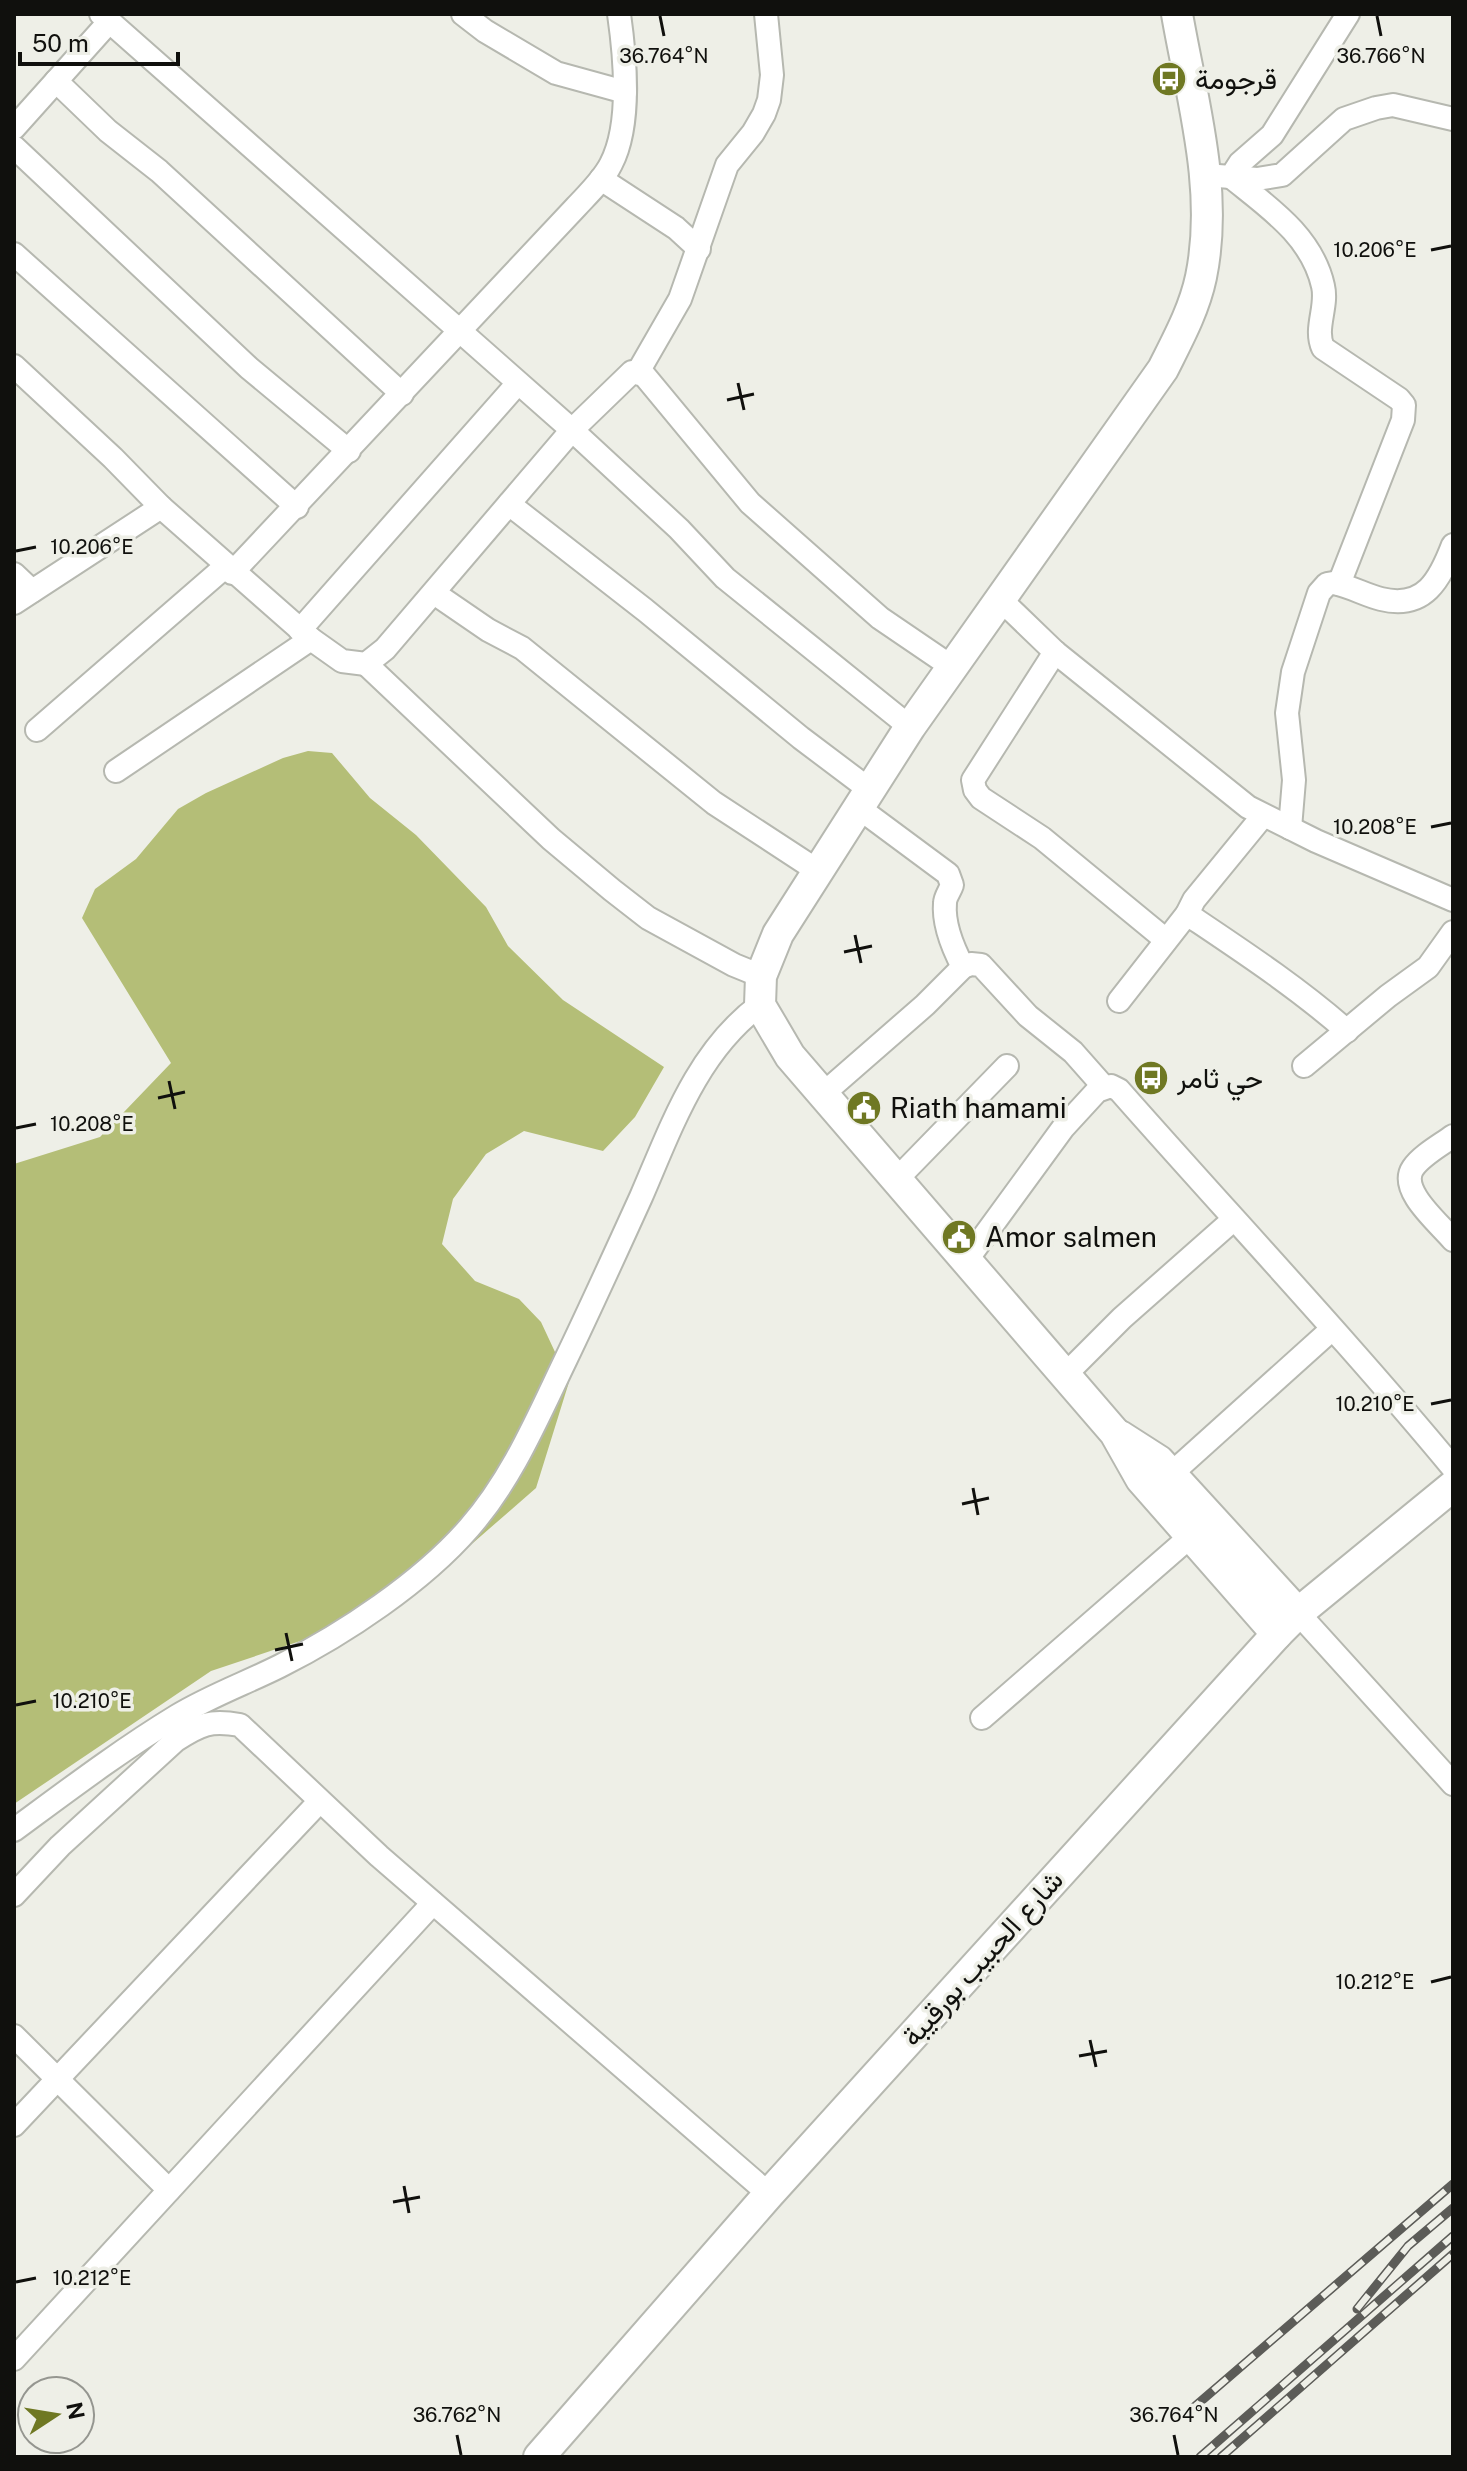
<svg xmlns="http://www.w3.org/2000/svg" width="1467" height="2471" viewBox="0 0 1467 2471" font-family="'Public Sans',Vazirmatn,sans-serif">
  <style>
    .forest { fill: #b4be77 }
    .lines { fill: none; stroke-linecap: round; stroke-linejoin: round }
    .minor-casing { stroke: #b6b8b0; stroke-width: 26 }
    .major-casing { stroke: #b6b8b0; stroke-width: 34 }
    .minor { stroke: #fff; stroke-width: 22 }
    .major { stroke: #fff; stroke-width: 30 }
    .rail-casing { stroke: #5c5c58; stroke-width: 9 }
    .rail { stroke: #eeefe7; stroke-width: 6; stroke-dasharray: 18; stroke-linecap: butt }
    .ticks { fill: none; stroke: #10100d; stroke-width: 3 }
    .labels { text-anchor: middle; stroke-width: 7; stroke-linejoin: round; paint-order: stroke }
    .poi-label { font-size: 28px; fill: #10100d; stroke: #eeefe7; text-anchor: start }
    .street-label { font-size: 28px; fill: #10100d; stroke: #eeefe7 }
    .ticks-label { font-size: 20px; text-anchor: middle; fill: #10100d; stroke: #eeefe7; stroke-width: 7; stroke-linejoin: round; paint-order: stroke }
  </style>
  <rect width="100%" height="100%" fill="#eeefe7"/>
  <path class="forest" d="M 308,751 L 332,753 L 370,798 L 416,835 L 486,907 L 508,946 L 563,1000 L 664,1067 L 635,1117 L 603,1151 L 524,1131 L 486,1154 L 453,1199 L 442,1244 L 475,1281 L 519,1299 L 541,1322 L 569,1382 L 536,1488 L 419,1590 L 360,1621 L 211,1671 L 14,1804 L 14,1164 L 100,1137 L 171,1063 L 82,918 L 95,889 L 136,859 L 178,809 L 206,793 L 283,758 Z"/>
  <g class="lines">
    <g class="minor-casing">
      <g id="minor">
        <path d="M 101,14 L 572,430 L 679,529 L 725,578 L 910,727"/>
        <path d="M 463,14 L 485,31 L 556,73 L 625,92"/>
        <path d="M 56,81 L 108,131 L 159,171 L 402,394"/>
        <path d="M 14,128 L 109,22"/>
        <path d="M 14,147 L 249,368 L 349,451"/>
        <path d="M 1218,176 L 1231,177 L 1240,163 L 1272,135 L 1348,14"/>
        <path d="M 601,179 L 676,228 L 699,249"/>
        <path d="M 14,254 L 297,507"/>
        <path d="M 14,366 L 113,458 L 161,507 L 311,639 L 342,661 L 366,664 L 385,649 L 572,430 L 632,372 L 644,375 L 750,503 L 880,618 L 952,667"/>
        <path d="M 638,372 L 680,299 L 727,165 L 753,133 L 764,114 L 769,100 L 772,75 L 766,14"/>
        <path d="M 509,504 L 645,610 L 801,738 L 870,790"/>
        <path d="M 232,573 L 576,207 C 588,194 603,180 611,164 C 632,124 625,56 619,14"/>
        <path d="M 14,574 L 32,591"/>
        <path d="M 1339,584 L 1403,420 L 1404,405 L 1399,399 L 1323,348 C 1314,328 1328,307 1323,286 C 1312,236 1268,207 1231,177 L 1257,179 L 1282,175 L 1344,119 L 1376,108 L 1393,105 L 1453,119"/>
        <path d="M 434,593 L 488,630 L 522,648 L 714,803 L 818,871"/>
        <path d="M 1000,599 L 1055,652 L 1248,807 L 1316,841 L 1453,900"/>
        <path d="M 14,603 L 161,507"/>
        <path d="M 300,630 L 518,383"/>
        <path d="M 1055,652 L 973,780 L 975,790 L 981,798 L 1042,838 L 1166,940"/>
        <path d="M 366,664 L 551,839 L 612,890 L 648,918 L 734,965 L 761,976"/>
        <path d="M 37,730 L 226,566"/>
        <path d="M 116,771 L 311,639"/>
        <path d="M 859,808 L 948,874 L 952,885 C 950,891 945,897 945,903 C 943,925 953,948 963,967"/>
        <path d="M 1290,828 L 1294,780 L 1287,713 L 1293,672 L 1319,593 L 1327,584 L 1333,583 C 1350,586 1365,595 1381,599 C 1425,610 1440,579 1453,545"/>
        <path d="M 1187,914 C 1242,951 1297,987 1347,1031"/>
        <path d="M 1119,1001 L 1187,914 L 1194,900 L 1262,817"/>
        <path d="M 1304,1066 L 1388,996 L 1428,967 L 1453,932"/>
        <path d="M 823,1094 L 925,1005 L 963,967 L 971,964 L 981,965 L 1028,1016 L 1073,1052 L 1104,1087"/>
        <path d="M 1453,1136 C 1441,1145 1422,1155 1413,1168 C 1398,1190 1439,1223 1453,1240"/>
        <path d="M 896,1180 L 1007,1066"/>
        <path d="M 966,1261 L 1063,1128 L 1097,1091 L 1111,1086 L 1119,1090 C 1230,1216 1346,1339 1453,1468"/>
        <path d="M 1065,1375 L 1122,1318 L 1233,1220"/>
        <path d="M 1171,1474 L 1331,1330"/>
        <path d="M 1298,1613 L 1453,1784"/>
        <path d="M 982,1718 L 1191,1536"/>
        <path d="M 14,1830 C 67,1791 121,1750 177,1716 C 210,1696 246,1683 280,1666 C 344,1634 422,1582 469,1528 C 512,1479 537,1419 565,1361 C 591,1307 616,1252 641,1197 C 671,1128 697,1051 760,1005"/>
        <path d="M 14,1895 L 60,1846 L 176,1740 C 201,1724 210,1720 240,1725 L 379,1856 L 769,2194"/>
        <path d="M 14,2036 L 169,2190"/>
        <path d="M 14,2125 L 319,1802"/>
        <path d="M 14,2359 L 433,1903"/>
      </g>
    </g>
    <g class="major-casing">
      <g id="major">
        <path d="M 1177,14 C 1192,100 1219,190 1201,277 C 1194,310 1178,339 1163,369 L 910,727 L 778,934 L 761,976 L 760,1005 L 790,1056 L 1115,1433 L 1141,1479 L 1277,1634"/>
        <path d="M 1120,1436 L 1159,1461 L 1298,1613"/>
        <path d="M 539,2457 L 769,2194 L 1277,1634 L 1298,1613 L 1453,1486"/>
      </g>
    </g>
    <use href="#minor" class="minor"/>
    <use href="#major" class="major"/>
    <g class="rail-casing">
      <g id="rail">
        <path d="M 1357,2309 L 1408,2246 L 1453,2208"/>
        <path d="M 1186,2414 L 1453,2184"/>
        <path d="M 1200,2457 L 1453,2236"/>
        <path d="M 1221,2457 L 1453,2254"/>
      </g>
    </g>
    <use href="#rail" class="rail"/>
  </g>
  <path class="ticks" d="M 660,16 L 664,36M 1377,16 L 1381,36M 1431,250 L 1451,246M 738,383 L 744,410M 727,400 L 754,394M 16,551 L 36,547M 1431,827 L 1451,823M 855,935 L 861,963M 844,952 L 872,946M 169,1081 L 175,1109M 158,1098 L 185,1092M 16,1128 L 36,1124M 1431,1404 L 1451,1400M 973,1488 L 978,1515M 962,1504 L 989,1498M 286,1633 L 292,1661M 275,1650 L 303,1644M 16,1705 L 36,1701M 1431,1982 L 1451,1977M 1090,2040 L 1096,2067M 1079,2056 L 1107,2051M 404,2186 L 409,2213M 393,2202 L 420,2197M 16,2282 L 36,2278M 457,2435 L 461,2455M 1174,2435 L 1178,2455"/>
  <defs>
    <g id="bus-disc" transform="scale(1.8)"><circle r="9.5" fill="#6f7823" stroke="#eeefe7"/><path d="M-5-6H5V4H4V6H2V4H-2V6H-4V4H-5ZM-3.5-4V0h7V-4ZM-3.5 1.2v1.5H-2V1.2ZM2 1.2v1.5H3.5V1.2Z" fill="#fff"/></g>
    <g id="civic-disc" transform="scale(1.8)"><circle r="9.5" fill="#6f7823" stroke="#eeefe7"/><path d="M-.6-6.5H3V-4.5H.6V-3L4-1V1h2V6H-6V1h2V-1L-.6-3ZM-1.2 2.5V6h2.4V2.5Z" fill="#fff"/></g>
  </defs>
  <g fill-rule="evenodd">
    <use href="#bus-disc" x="1169" y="79"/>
    <use href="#bus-disc" x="1151" y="1078"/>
    <use href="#civic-disc" x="864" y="1108"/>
    <use href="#civic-disc" x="959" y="1237"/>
  </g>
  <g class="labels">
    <g class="poi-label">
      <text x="1195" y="89">قرجومة</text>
      <text x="1177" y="1088">حي ثامر</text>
      <text x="890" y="1118">Riath hamami</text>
      <text x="985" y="1247">Amor salmen</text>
    </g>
    <g class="street-label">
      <text transform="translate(982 1958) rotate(-48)" y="10">شارع الحبيب بورقيبة</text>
    </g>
  </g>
  <g class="ticks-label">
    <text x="664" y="63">36.764°N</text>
    <text x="1381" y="63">36.766°N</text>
    <text x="1375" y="257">10.206°E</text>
    <text x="92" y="554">10.206°E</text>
    <text x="1375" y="834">10.208°E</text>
    <text x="92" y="1131">10.208°E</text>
    <text x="1375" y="1411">10.210°E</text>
    <text x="92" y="1708">10.210°E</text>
    <text x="1375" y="1989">10.212°E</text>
    <text x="92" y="2285">10.212°E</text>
    <text x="457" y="2422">36.762°N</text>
    <text x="1174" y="2422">36.764°N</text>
  </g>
  <rect width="1467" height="2471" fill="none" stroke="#10100d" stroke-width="32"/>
  <g transform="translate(56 2415) rotate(78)"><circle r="38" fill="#eeefe7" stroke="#959690" stroke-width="2"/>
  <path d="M0-6L14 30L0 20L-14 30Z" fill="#6f7823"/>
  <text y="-12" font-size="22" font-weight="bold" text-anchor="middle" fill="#10100d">N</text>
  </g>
  <path d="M20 52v12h158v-12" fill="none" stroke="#10100d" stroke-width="4"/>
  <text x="32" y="52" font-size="24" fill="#10100d" stroke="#eeefe7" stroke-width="6" paint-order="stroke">50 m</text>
</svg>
